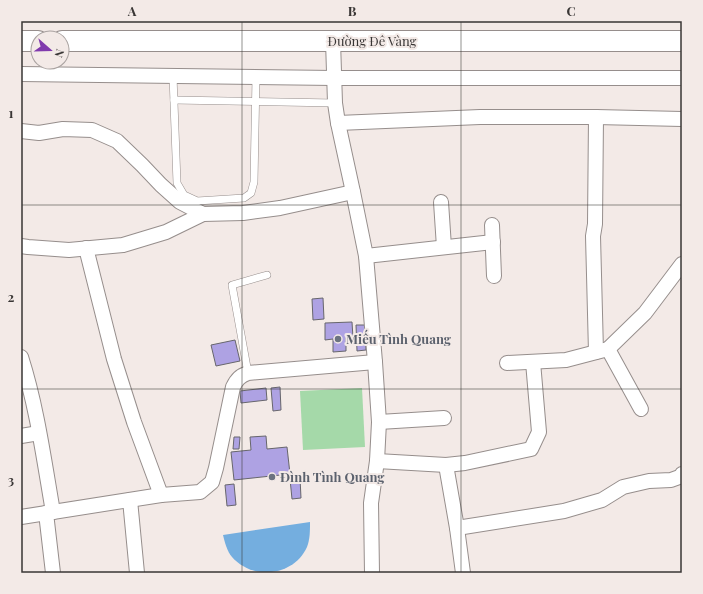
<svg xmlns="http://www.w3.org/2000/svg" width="703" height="594" viewBox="0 0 703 594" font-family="'Playfair Display',serif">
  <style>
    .green { fill: #a5d9a9 }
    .water { fill: #74aedf }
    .building { fill: #aea2e3; stroke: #67666c }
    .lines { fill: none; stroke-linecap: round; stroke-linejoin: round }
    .service-casing { stroke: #968e8c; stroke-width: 8 }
    .minor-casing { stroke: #968e8c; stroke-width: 16 }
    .secondary-casing { stroke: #968e8c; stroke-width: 22 }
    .service { stroke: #fff; stroke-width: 7 }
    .minor { stroke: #fff; stroke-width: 14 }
    .secondary { stroke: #fff; stroke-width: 20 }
    .grid { fill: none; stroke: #393635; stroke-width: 1; stroke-opacity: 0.55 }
    .worship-dot { fill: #6b7280; stroke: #f3eae7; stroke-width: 1.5 }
    .labels { text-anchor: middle; stroke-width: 4; stroke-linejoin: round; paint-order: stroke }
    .street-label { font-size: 13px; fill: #393635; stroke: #f3eae7 }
    .worship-label { font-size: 13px; font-weight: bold; fill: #5b616d; stroke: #f3eae7; text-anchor: start }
    .neatline { fill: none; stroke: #393635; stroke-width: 1.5 }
    .grid-label { font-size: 13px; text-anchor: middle; font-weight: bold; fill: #393635 }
  </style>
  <rect width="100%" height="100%" fill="#f3eae7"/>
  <path class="green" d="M 362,388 L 365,447 L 303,450 L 300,391 Z"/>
  <path class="water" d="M 310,522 C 310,531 310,539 307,547 C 294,576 253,581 232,557 C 227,551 225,543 223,535 Z"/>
  <g class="building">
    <path d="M 323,298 L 324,319 L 313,320 L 312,299 Z"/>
    <path d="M 352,322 L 353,338 L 346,338 L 346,351 L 333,352 L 333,339 L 325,340 L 325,323 Z"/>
    <path d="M 356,325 L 365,325 L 366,350 L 357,351 Z"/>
    <path d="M 235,340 L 240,361 L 216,366 L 211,345 Z"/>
    <path d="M 280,387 L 281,410 L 273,411 L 271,388 Z"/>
    <path d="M 266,388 L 267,400 L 241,403 L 240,391 Z"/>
    <path d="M 266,436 L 267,449 L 287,447 L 290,474 L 234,480 L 231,452 L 251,450 L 250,437 Z"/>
    <path d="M 234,437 L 240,437 L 239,449 L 233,449 Z"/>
    <path d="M 300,478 L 301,498 L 292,499 L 290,479 Z"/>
    <path d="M 234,484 L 236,505 L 227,506 L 225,485 Z"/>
  </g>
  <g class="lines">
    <g class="service-casing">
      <g id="service">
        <path d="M 173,76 L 177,183 L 184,195 L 197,201 L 244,198 L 251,193 L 254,182 L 256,77"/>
        <path d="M 174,100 L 335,103"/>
        <path d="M 248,373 L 232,285 L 267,275"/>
      </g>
    </g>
    <g class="minor-casing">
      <g id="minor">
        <path d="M 333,41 L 335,103 L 338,123 L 353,192 L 366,256 L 375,362 L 379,422 L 377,461 L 371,503 L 372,573"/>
        <path d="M 21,74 L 334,78 L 682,78"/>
        <path d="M 596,117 L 595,224 L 593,236 L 596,352"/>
        <path d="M 338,123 L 480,117 L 596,117 L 682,119"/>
        <path d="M 21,131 L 39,133 L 63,129 L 92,130 L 117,141 L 142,165 L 161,185 L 180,202 L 203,214 L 243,213 L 280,208 L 353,192"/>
        <path d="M 441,202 L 444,247"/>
        <path d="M 492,225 L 494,276"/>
        <path d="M 21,246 L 28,247 L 69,250 L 123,245 L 166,232 L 203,214"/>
        <path d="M 86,248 L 114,359 L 134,422 L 161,495"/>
        <path d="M 366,256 L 493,242"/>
        <path d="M 608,349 L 641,409"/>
        <path d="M 21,357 C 37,407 44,460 53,512"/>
        <path d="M 507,363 L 566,360 L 608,349 L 645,313 L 682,264"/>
        <path d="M 379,422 L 444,418"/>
        <path d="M 21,436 L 39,433"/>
        <path d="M 377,461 L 446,465 L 465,463 L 531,449 L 539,432 L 533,362"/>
        <path d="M 446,465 L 457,528 L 463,573"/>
        <path d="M 130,500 L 137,573"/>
        <path d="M 46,513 L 53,573"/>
        <path d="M 21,517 L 161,495 L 200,492 L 212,482 L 216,468 L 233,387 C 237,379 240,376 248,373 L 375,362"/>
        <path d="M 457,528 L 564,511 L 602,500 L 623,487 L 649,481 L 671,480 L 682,476 L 682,474"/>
      </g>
    </g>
    <g class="secondary-casing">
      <g id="secondary">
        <path d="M 21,41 L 38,41"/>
        <path d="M 62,41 L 682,41"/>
      </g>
    </g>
    <use href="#service" class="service"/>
    <use href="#minor" class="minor"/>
    <use href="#secondary" class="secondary"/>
  </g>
  <path class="grid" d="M 242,21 L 242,573M 461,21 L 461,573M 21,205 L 682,205M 21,389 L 682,389"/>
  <g class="worship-dot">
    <circle cx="338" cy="339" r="4"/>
    <circle cx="272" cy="477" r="4"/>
  </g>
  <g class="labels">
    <g class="street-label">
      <text x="372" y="46">Đường Đê Vàng</text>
    </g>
    <g class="worship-label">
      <text x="346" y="344">Miếu Tình Quang</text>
      <text x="280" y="482">Đình Tình Quang</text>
    </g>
  </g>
  <rect width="703" height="594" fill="none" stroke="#f3eae7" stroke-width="44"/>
  <g transform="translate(50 50) rotate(110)"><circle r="19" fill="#f3eae7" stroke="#a9a2a0"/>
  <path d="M0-3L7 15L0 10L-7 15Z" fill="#803aad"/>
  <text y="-6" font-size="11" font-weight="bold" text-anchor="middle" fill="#393635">N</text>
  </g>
  <rect x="22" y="22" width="659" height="550" class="neatline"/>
  <g class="grid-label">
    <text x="132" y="16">A</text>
    <text x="352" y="16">B</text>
    <text x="571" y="16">C</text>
    <text x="11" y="118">1</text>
    <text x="11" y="302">2</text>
    <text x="11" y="485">3</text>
  </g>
</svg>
